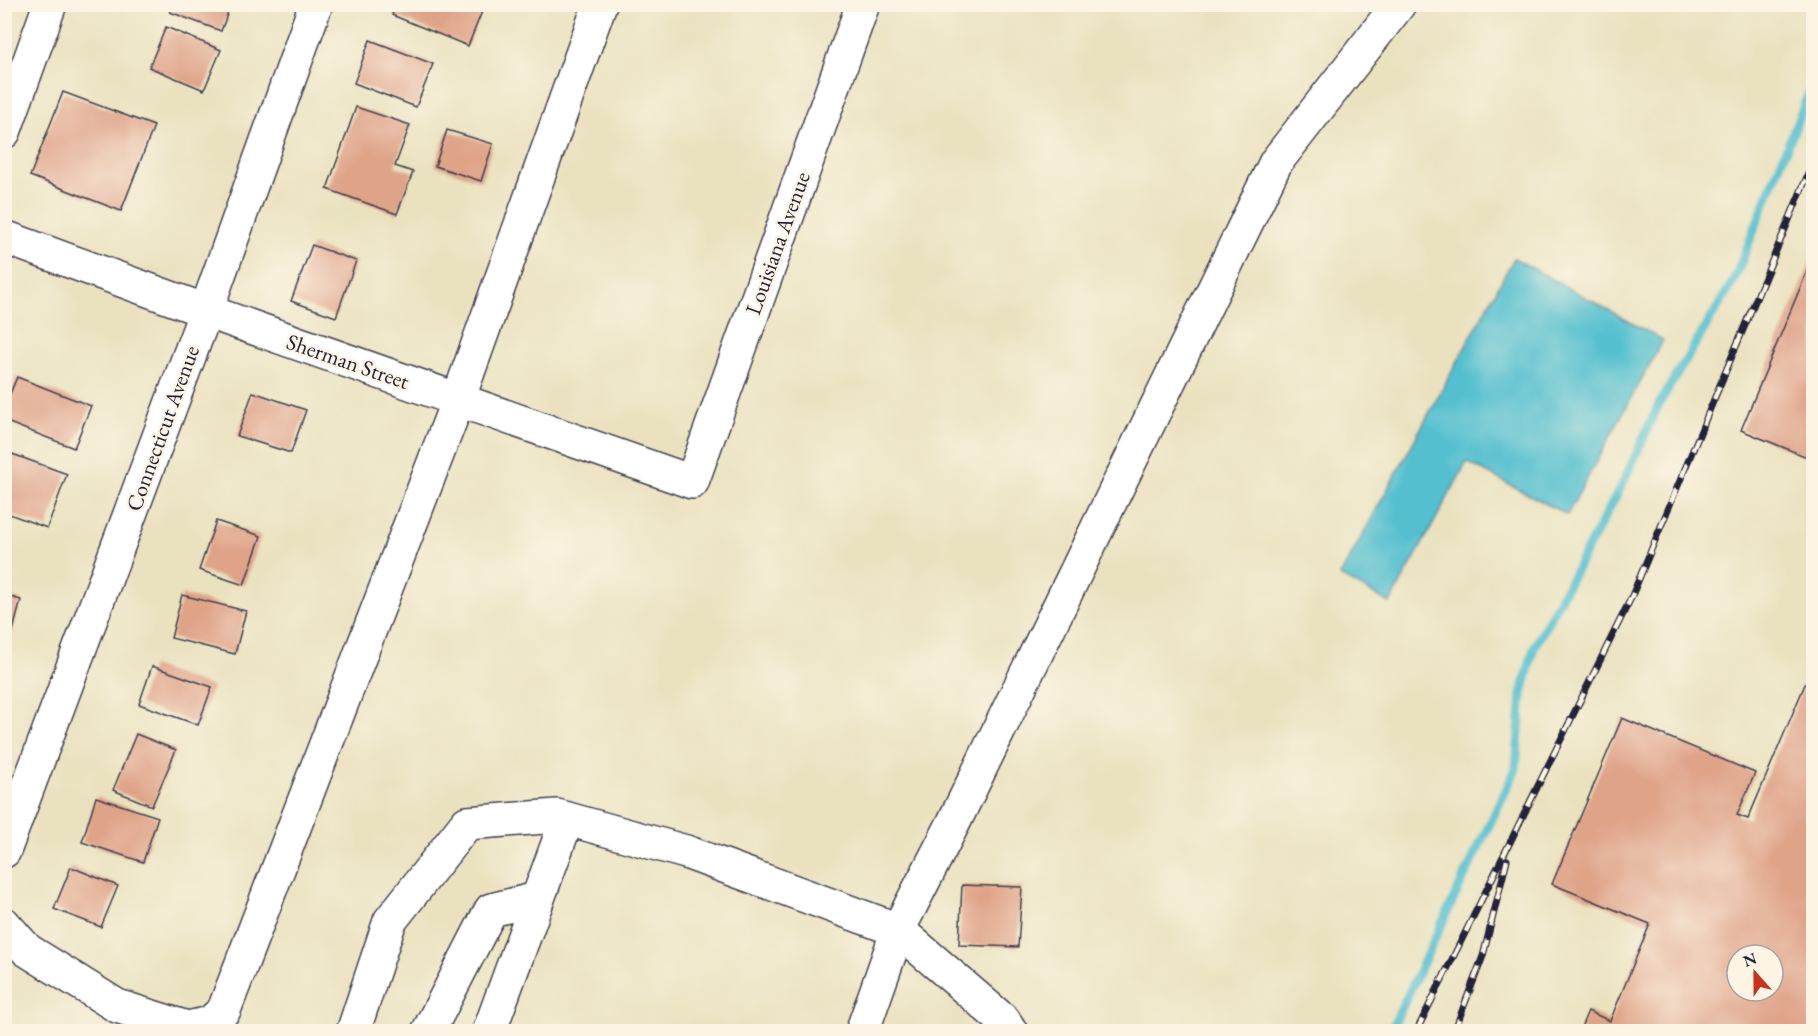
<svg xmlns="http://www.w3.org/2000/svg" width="1818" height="1036" viewBox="0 0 1818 1036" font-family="'EB Garamond',serif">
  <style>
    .water { fill: #53bfcf; stroke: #3a7085; stroke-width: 1.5 }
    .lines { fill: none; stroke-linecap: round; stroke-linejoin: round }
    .stream { stroke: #53bfcf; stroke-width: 9 }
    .building { fill: #dfa388; fill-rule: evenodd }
    .minor-casing { stroke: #403f4f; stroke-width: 36 }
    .minor { stroke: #fff; stroke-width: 33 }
    .rail-casing { stroke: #22223b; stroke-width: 7 }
    .rail { stroke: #fcf5e5; stroke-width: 4.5; stroke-dasharray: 14; stroke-linecap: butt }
    .labels { text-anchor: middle; stroke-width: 5; stroke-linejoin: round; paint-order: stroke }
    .street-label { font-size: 22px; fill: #22223b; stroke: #fcf5e5 }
  </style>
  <rect width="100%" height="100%" fill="#fcf5e5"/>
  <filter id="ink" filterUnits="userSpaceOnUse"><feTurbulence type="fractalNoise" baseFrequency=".0167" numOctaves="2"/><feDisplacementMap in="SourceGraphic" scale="12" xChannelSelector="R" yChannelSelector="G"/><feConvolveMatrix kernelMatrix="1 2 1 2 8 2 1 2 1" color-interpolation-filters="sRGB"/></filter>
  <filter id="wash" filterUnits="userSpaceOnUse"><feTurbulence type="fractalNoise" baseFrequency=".008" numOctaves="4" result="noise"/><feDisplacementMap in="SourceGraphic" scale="24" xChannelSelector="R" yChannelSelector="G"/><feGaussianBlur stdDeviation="1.35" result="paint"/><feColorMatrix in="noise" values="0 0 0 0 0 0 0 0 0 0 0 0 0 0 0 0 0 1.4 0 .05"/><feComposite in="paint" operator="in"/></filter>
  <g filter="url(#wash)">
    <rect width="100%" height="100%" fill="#eae2bf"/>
    <path class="water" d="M 1514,258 L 1663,340 L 1567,515 L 1467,462 L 1390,603 L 1340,576 Z"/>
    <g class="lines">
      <path class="stream" d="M 1390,1032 L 1516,769 L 1522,694 L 1534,647 L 1622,485 L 1659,404 L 1734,280 L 1814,80"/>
    </g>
    <g id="blocks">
      <g class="building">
        <path d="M 172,4 L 231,4 L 221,31 L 170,12 Z"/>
        <path d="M 396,4 L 485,4 L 468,46 L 392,15 Z"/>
        <path d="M 166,27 L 221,50 L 204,90 L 149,67 Z"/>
        <path d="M 370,40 L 433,64 L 416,107 L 354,83 Z"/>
        <path d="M 63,92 L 154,126 L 121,211 L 30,176 Z"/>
        <path d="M 356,107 L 410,125 L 395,166 L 413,172 L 397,214 L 327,189 Z"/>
        <path d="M 447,130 L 493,144 L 481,181 L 435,166 Z"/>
        <path d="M 312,245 L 356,261 L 336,317 L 291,301 Z"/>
        <path d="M 1813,257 L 1814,257 L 1814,460 L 1741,430 Z"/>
        <path d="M 17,377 L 91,406 L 74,448 L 4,421 L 4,408 Z"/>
        <path d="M 253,392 L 306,410 L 291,453 L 237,436 Z"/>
        <path d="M 4,451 L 67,474 L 47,528 L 4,512 Z"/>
        <path d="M 216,521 L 261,536 L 244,585 L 199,570 Z"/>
        <path d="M 4,595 L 21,600 L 12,634 L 4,632 Z"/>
        <path d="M 182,595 L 246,611 L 235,654 L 171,638 Z"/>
        <path d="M 1814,663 L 1814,1032 L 1579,1032 L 1588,1011 L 1610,1021 L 1650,924 L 1552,884 L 1622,718 L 1755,773 L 1737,815 L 1748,819 ZM 1737,955 L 1773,955 L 1773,991 L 1737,991 Z"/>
        <path d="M 152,666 L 212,687 L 198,725 L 139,704 Z"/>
        <path d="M 136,734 L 176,750 L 152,806 L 113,790 Z"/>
        <path d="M 96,797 L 158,817 L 143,862 L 82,842 Z"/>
        <path d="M 71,867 L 118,886 L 101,927 L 54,909 Z"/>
        <path d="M 962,885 L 1022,887 L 1018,947 L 959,945 Z"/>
      </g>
    </g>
  </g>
  <g filter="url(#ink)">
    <use href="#blocks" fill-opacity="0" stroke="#403f4f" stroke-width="1.5"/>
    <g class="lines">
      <g class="minor-casing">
        <g id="minor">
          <path d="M 4,132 L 50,4"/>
          <path d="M 4,237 L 206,311 L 692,482 L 863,4"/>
          <path d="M 4,851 L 206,311 L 316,4"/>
          <path d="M 4,924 L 27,950 L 117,1006 L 187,1028 L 210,1023 L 224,1010 L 458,400 L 600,4"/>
          <path d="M 353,1032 L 390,921 L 467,823 L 557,816 L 686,852 L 898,930 L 1004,1021 L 1011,1032"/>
          <path d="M 428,1032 L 491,910 L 537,899"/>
          <path d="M 489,1032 L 567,819"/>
          <path d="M 862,1032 L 898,930 L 954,822 L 1276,162 L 1399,4"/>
        </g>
      </g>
      <use href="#minor" class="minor"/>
      <g class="rail-casing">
        <g id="rail">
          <path d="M 1416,1032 L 1631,598 L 1814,160"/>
          <path d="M 1454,1032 L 1483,956 L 1507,860"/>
        </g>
      </g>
      <use href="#rail" class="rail"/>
    </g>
  </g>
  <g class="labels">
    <g class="street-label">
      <text transform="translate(777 243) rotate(-70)" y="8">Louisiana Avenue</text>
      <text transform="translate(348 361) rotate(19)" y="8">Sherman Street</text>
      <text transform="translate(162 428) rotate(-70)" y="8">Connecticut Avenue</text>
    </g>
  </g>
  <rect width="1818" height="1036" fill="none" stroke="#fcf5e5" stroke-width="24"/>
  <g transform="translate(1755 973) rotate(339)"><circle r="28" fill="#fcf5e5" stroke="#a5a1a1" stroke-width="1.5"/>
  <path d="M0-4.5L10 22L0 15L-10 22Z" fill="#c8321e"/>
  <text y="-9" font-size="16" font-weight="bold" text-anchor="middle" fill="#22223b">N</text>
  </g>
</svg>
